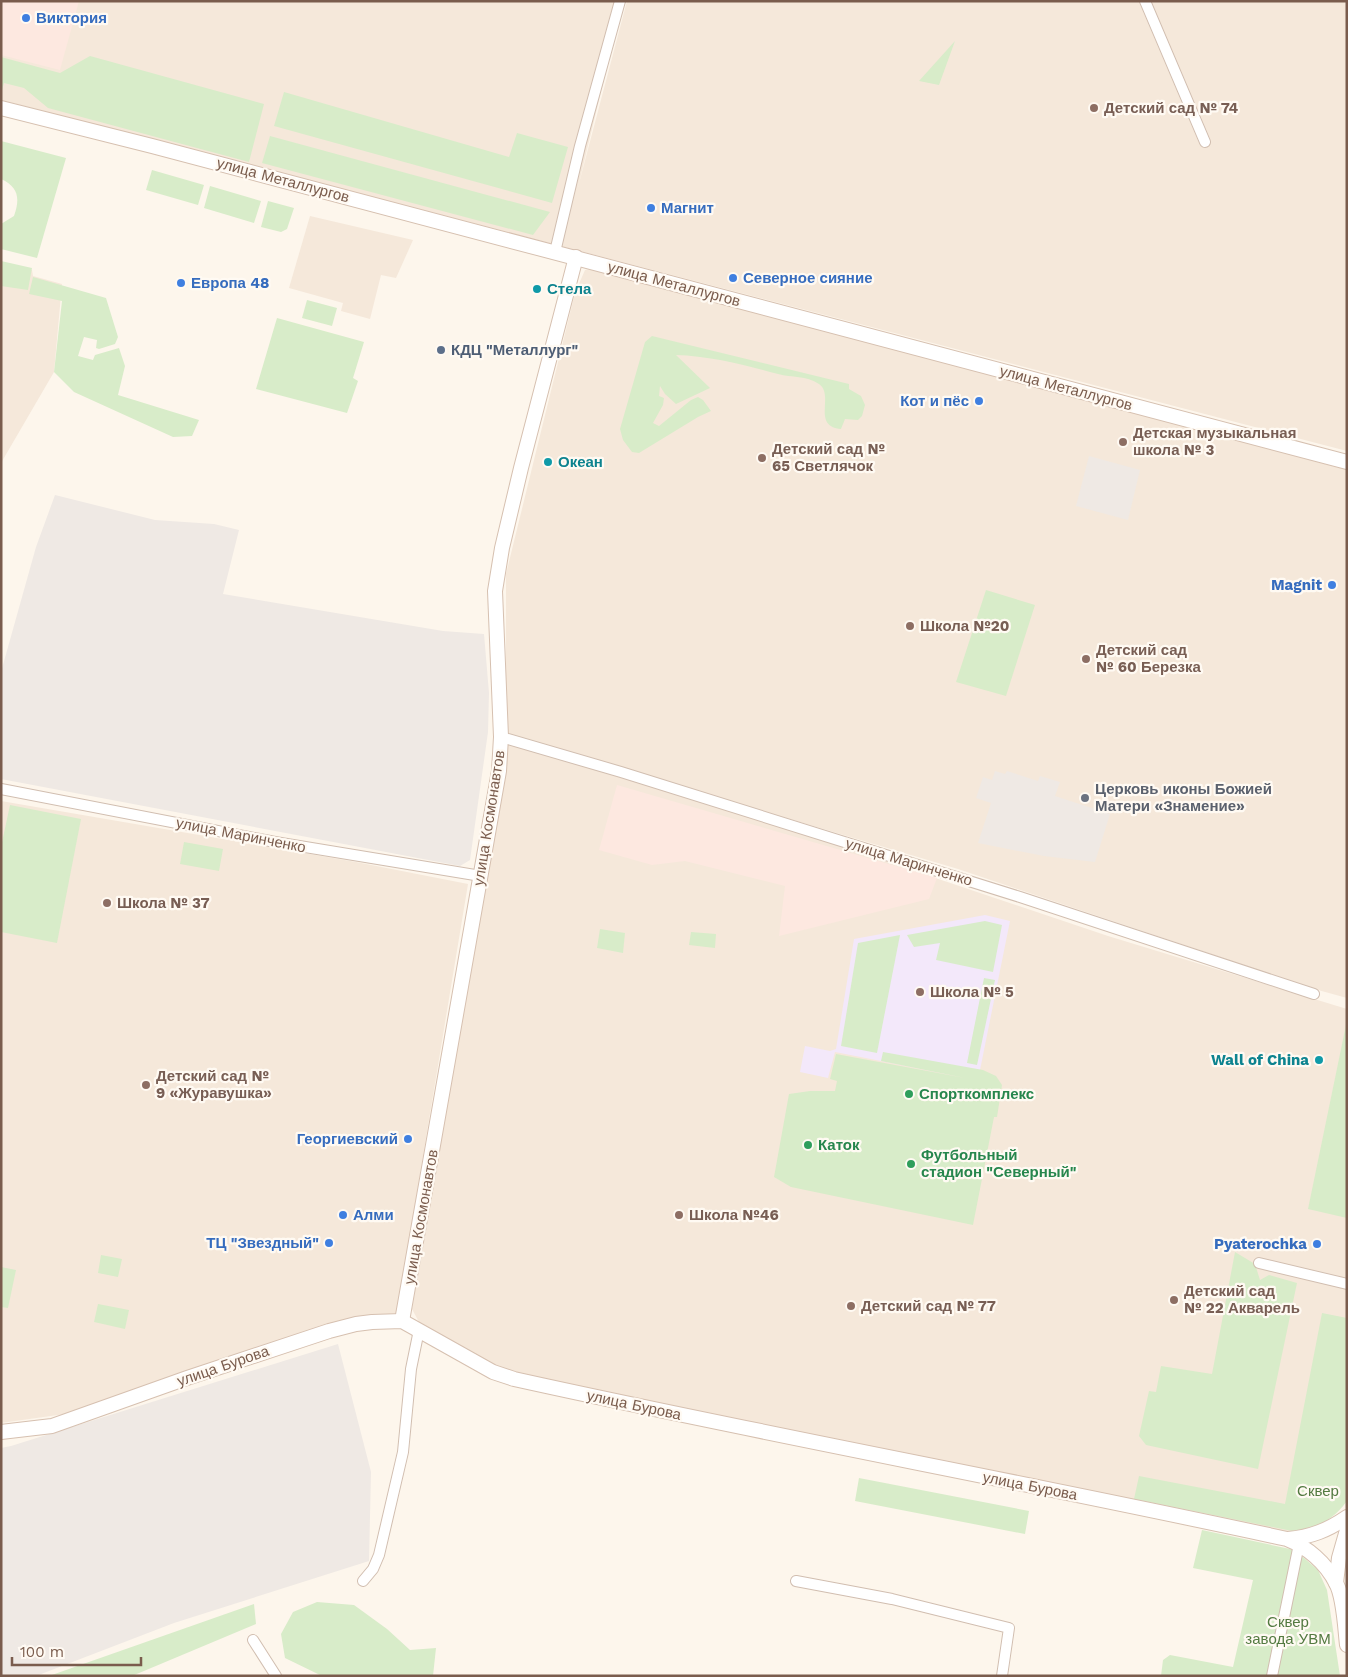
<svg xmlns="http://www.w3.org/2000/svg" width="1348" height="1677" viewBox="0 0 1348 1677" font-family="'Work Sans',sans-serif">
  <style>
    .residential { fill: #f5e8da }
    .commercial { fill: #fde8e0 }
    .industrial { fill: #efe9e4 }
    .education { fill: #f3e8fa }
    .green { fill: #d8ecc9 }
    .lines { fill: none; stroke-linecap: round; stroke-linejoin: round }
    .street-casing { stroke: #d1beb0; stroke-width: 12 }
    .secondary-casing { stroke: #d6c0b0; stroke-width: 16 }
    .street { stroke: #fff; stroke-width: 10 }
    .secondary { stroke: #fff; stroke-width: 14 }
    .shop-dot { fill: #3f7fe0; stroke: #fffaf3; stroke-width: 2 }
    .education-dot { fill: #8d6e63; stroke: #fffaf3; stroke-width: 2 }
    .culture-dot { fill: #0f9aa8; stroke: #fffaf3; stroke-width: 2 }
    .service-dot { fill: #5c6f8a; stroke: #fffaf3; stroke-width: 2 }
    .worship-dot { fill: #6b7280; stroke: #fffaf3; stroke-width: 2 }
    .leisure-dot { fill: #2e9e5b; stroke: #fffaf3; stroke-width: 2 }
    .labels { text-anchor: middle; stroke-width: 4.5; stroke-linejoin: round; paint-order: stroke }
    .shop-label { font-size: 15px; font-weight: bold; fill: #366cbe; stroke: #fffaf3; text-anchor: start }
    .education-label { font-size: 15px; font-weight: bold; fill: #785e54; stroke: #fffaf3; text-anchor: start }
    .street-label { font-size: 15px; fill: #7a5c4d; stroke: #fffaf3 }
    .culture-label { font-size: 15px; font-weight: bold; fill: #0d838f; stroke: #fffaf3; text-anchor: start }
    .service-label { font-size: 15px; font-weight: bold; fill: #4e5e75; stroke: #fffaf3; text-anchor: start }
    .worship-label { font-size: 15px; font-weight: bold; fill: #5b616d; stroke: #fffaf3; text-anchor: start }
    .leisure-label { font-size: 15px; font-weight: bold; fill: #27864d; stroke: #fffaf3; text-anchor: start }
    .park-label { font-size: 15px; fill: #537a41; stroke: #fffaf3 }
  </style>
  <rect width="100%" height="100%" fill="#fdf6ec"/>
  <g class="residential">
    <path d="M 1,1 L 623,1 L 578,187 L 627,1 L 1347,1 L 1347,451 L 1,100 Z"/>
    <path d="M 310,216 L 413,240 L 396,278 L 381,275 L 370,319 L 341,311 L 343,303 L 289,288 Z"/>
    <path d="M 1,262 L 32,270 L 33,276 L 62,284 L 54,372 L 1,463 Z"/>
    <path d="M 594,268 L 1347,470 L 1347,998 L 1318,990 L 958,869 L 528,741 L 1108,936 L 1347,1009 L 1347,1370 L 1315,1528 L 1294,1532 L 1269,1529 L 524,1376 L 493,1365 L 420,1324 L 412,1309 L 506,758 L 506,574 L 575,293 L 585,270 Z"/>
    <path d="M 1,801 L 356,862 L 468,884 L 397,1313 L 341,1320 L 72,1413 L 1,1423 Z"/>
  </g>
  <g class="commercial">
    <path d="M 1,1 L 79,1 L 60,70 L 1,55 Z"/>
    <path d="M 617,785 L 937,878 L 929,899 L 779,936 L 785,886 L 685,861 L 652,865 L 599,850 Z"/>
  </g>
  <g class="industrial">
    <path d="M 1089,456 L 1140,470 L 1128,520 L 1076,506 Z"/>
    <path d="M 55,495 L 155,520 L 214,524 L 239,530 L 223,594 L 443,631 L 484,634 L 489,693 L 488,732 L 470,860 L 460,866 L 1,779 L 1,672 L 36,547 Z"/>
    <path d="M 995,771 L 1005,774 L 1007,771 L 1038,781 L 1040,776 L 1060,782 L 1055,796 L 1110,814 L 1095,862 L 1044,856 L 978,843 L 991,803 L 976,798 L 983,777 L 992,780 Z"/>
    <path d="M 338,1344 L 371,1472 L 369,1561 L 174,1623 L 36,1676 L 1,1676 L 1,1448 L 11,1446 Z"/>
  </g>
  <path class="education" d="M 985,915 L 1010,921 L 978,1080 L 835,1052 L 828,1078 L 800,1072 L 805,1046 L 830,1051 L 836,1049 L 854,939 Z"/>
  <g class="green">
    <path d="M 955,41 L 939,85 L 919,81 Z"/>
    <path d="M 90,56 L 264,104 L 249,162 L 48,108 L 24,88 L 4,83 L 1,93 L 1,57 L 60,73 Z"/>
    <path d="M 284,92 L 509,157 L 517,133 L 568,147 L 552,203 L 274,126 Z"/>
    <path d="M 270,136 L 550,212 L 533,235 L 262,163 Z"/>
    <path d="M 1,141 L 66,158 L 37,258 L 1,249 L 1,224 L 14,216 C 20,199 19,187 1,179 Z"/>
    <path d="M 152,170 L 204,185 L 198,205 L 146,190 Z"/>
    <path d="M 210,186 L 261,201 L 254,223 L 204,208 Z"/>
    <path d="M 268,201 L 294,208 L 287,229 L 281,232 L 261,227 Z"/>
    <path d="M 1,261 L 32,268 L 28,290 L 1,286 Z"/>
    <path d="M 33,277 L 106,298 L 118,337 L 115,344 L 99,349 L 96,348 L 97,340 L 84,337 L 78,356 L 93,360 L 95,355 L 119,348 L 125,366 L 118,395 L 199,420 L 192,436 L 173,437 L 74,392 L 54,372 L 62,301 L 29,294 Z"/>
    <path d="M 307,300 L 337,308 L 332,326 L 302,318 Z"/>
    <path d="M 277,318 L 364,342 L 353,378 L 358,381 L 347,413 L 256,389 Z"/>
    <path d="M 652,336 L 849,384 L 849,389 L 861,396 L 865,405 L 862,416 L 858,420 L 845,419 L 841,429 C 811,426 835,395 819,384 C 806,375 792,378 778,374 C 745,365 710,356 676,355 L 710,388 L 676,404 L 665,394 L 660,386 L 659,396 L 664,398 L 663,405 L 653,423 L 659,426 L 691,400 L 698,397 L 703,400 L 711,411 L 698,417 L 639,453 L 632,452 L 623,440 L 620,429 L 645,342 Z"/>
    <path d="M 986,590 L 1035,605 L 1006,696 L 956,682 Z"/>
    <path d="M 10,805 L 81,819 L 57,943 L 1,932 L 1,847 Z"/>
    <path d="M 184,842 L 223,849 L 219,871 L 180,864 Z"/>
    <path d="M 985,921 L 1002,925 L 993,972 L 936,960 L 940,943 L 914,947 L 907,935 Z"/>
    <path d="M 600,929 L 625,933 L 623,953 L 597,948 Z"/>
    <path d="M 691,932 L 716,934 L 715,948 L 689,945 Z"/>
    <path d="M 900,935 L 877,1053 L 841,1046 L 858,943 Z"/>
    <path d="M 984,978 L 995,980 L 977,1065 L 967,1063 Z"/>
    <path d="M 1347,1020 L 1347,1218 L 1308,1209 Z"/>
    <path d="M 883,1052 L 983,1070 L 996,1076 L 1002,1085 L 997,1117 L 994,1117 L 973,1225 L 791,1187 L 774,1177 L 789,1094 L 810,1091 L 835,1091 L 837,1081 L 830,1079 L 836,1054 L 965,1078 L 881,1061 Z"/>
    <path d="M 1235,1252 L 1255,1264 L 1260,1280 L 1269,1275 L 1297,1283 L 1258,1469 L 1146,1445 L 1139,1436 L 1149,1391 L 1156,1392 L 1161,1366 L 1212,1374 Z"/>
    <path d="M 101,1255 L 122,1259 L 118,1277 L 98,1273 Z"/>
    <path d="M 1,1267 L 16,1270 L 8,1308 L 1,1307 Z"/>
    <path d="M 98,1304 L 129,1310 L 125,1329 L 94,1322 Z"/>
    <path d="M 1322,1313 L 1347,1318 L 1347,1501 C 1331,1522 1318,1527 1292,1531 L 1134,1499 L 1139,1476 L 1285,1504 Z"/>
    <path d="M 859,1478 L 1029,1511 L 1025,1534 L 855,1501 Z"/>
    <path d="M 1202,1530 L 1290,1549 L 1304,1558 L 1318,1570 L 1327,1590 L 1340,1676 L 1161,1676 L 1163,1660 L 1170,1655 L 1233,1667 L 1253,1580 L 1193,1568 Z"/>
    <path d="M 317,1602 L 354,1605 L 387,1629 L 410,1650 L 436,1648 L 433,1676 L 322,1676 L 285,1658 L 281,1634 L 293,1612 Z"/>
    <path d="M 254,1604 L 256,1624 L 132,1676 L 49,1676 Z"/>
  </g>
  <g class="lines">
    <g class="street-casing">
      <g id="street">
        <path d="M 1145,1 L 1205,142"/>
        <path d="M 555,252 L 580,146 L 620,1"/>
        <path d="M 501,737 L 621,772 L 1020,897 L 1314,994"/>
        <path d="M 1,789 L 275,842 L 481,876"/>
        <path d="M 1259,1263 L 1347,1284"/>
        <path d="M 363,1581 L 373,1569 L 379,1555 L 403,1452 L 411,1369 L 419,1330"/>
        <path d="M 796,1581 L 892,1599 L 1009,1628 L 1002,1676"/>
        <path d="M 253,1640 L 276,1676"/>
        <path d="M 1272,1676 L 1299,1544"/>
      </g>
    </g>
    <g class="secondary-casing">
      <g id="secondary">
        <path d="M 1,108 L 152,146 L 1347,462"/>
        <path d="M 402,1321 L 499,771 L 501,737 L 495,591 L 502,548 L 521,468 L 576,257"/>
        <path d="M 1,1432 L 52,1426 L 187,1378 L 329,1331 L 356,1324 L 372,1322 L 402,1321 L 493,1372 L 514,1379 C 771,1436 1030,1483 1287,1539 C 1307,1547 1326,1563 1336,1583 C 1344,1597 1345,1628 1347,1645"/>
        <path d="M 1288,1539 C 1311,1537 1328,1530 1347,1517"/>
        <path d="M 1336,1583 L 1339,1558 L 1347,1530"/>
      </g>
    </g>
    <use href="#street" class="street"/>
    <use href="#secondary" class="secondary"/>
  </g>
  <g class="shop-dot">
    <circle cx="26" cy="18" r="5"/>
    <circle cx="651" cy="208" r="5"/>
    <circle cx="733" cy="278" r="5"/>
    <circle cx="181" cy="283" r="5"/>
    <circle cx="979" cy="401" r="5"/>
    <circle cx="1332" cy="585" r="5"/>
    <circle cx="408" cy="1139" r="5"/>
    <circle cx="343" cy="1215" r="5"/>
    <circle cx="329" cy="1243" r="5"/>
    <circle cx="1317" cy="1244" r="5"/>
  </g>
  <g class="education-dot">
    <circle cx="1094" cy="108" r="5"/>
    <circle cx="1123" cy="442" r="5"/>
    <circle cx="762" cy="458" r="5"/>
    <circle cx="910" cy="626" r="5"/>
    <circle cx="1086" cy="659" r="5"/>
    <circle cx="107" cy="903" r="5"/>
    <circle cx="920" cy="992" r="5"/>
    <circle cx="146" cy="1085" r="5"/>
    <circle cx="679" cy="1215" r="5"/>
    <circle cx="1174" cy="1300" r="5"/>
    <circle cx="851" cy="1306" r="5"/>
  </g>
  <g class="culture-dot">
    <circle cx="537" cy="289" r="5"/>
    <circle cx="548" cy="462" r="5"/>
    <circle cx="1319" cy="1060" r="5"/>
  </g>
  <circle class="service-dot" cx="441" cy="350" r="5"/>
  <circle class="worship-dot" cx="1085" cy="798" r="5"/>
  <g class="leisure-dot">
    <circle cx="909" cy="1094" r="5"/>
    <circle cx="808" cy="1145" r="5"/>
    <circle cx="911" cy="1164" r="5"/>
  </g>
  <g class="labels">
    <g class="shop-label">
      <text x="36" y="23">Виктория</text>
      <text x="661" y="213">Магнит</text>
      <text x="743" y="283">Северное сияние</text>
      <text x="191" y="288">Европа 48</text>
      <text x="969" y="406" text-anchor="end">Кот и пёс</text>
      <text x="1322" y="590" text-anchor="end">Magnit</text>
      <text x="398" y="1144" text-anchor="end">Георгиевский</text>
      <text x="353" y="1220">Алми</text>
      <text x="319" y="1248" text-anchor="end">ТЦ "Звездный"</text>
      <text x="1307" y="1249" text-anchor="end">Pyaterochka</text>
    </g>
    <g class="education-label">
      <text x="1104" y="113">Детский сад № 74</text>
      <text x="1133" y="438">Детская музыкальная<tspan x="1133" dy="17">школа № 3</tspan></text>
      <text x="772" y="454">Детский сад №<tspan x="772" dy="17">65 Светлячок</tspan></text>
      <text x="920" y="631">Школа №20</text>
      <text x="1096" y="655">Детский сад<tspan x="1096" dy="17">№ 60 Березка</tspan></text>
      <text x="117" y="908">Школа № 37</text>
      <text x="930" y="997">Школа № 5</text>
      <text x="156" y="1081">Детский сад №<tspan x="156" dy="17">9 «Журавушка»</tspan></text>
      <text x="689" y="1220">Школа №46</text>
      <text x="1184" y="1296">Детский сад<tspan x="1184" dy="17">№ 22 Акварель</tspan></text>
      <text x="861" y="1311">Детский сад № 77</text>
    </g>
    <g class="street-label">
      <text transform="translate(283 180) rotate(15)" y="5">улица Металлургов</text>
      <text transform="translate(674 284) rotate(15)" y="5">улица Металлургов</text>
      <text transform="translate(1066 388) rotate(15)" y="5">улица Металлургов</text>
      <text transform="translate(489 818) rotate(-81)" y="5">улица Космонавтов</text>
      <text transform="translate(241 835) rotate(11)" y="5">улица Маринченко</text>
      <text transform="translate(909 862) rotate(17)" y="5">улица Маринченко</text>
      <text transform="translate(421 1217) rotate(-80)" y="5">улица Космонавтов</text>
      <text transform="translate(223 1366) rotate(-19)" y="5">улица Бурова</text>
      <text transform="translate(634 1405) rotate(12)" y="5">улица Бурова</text>
      <text transform="translate(1030 1486) rotate(11)" y="5">улица Бурова</text>
    </g>
    <g class="culture-label">
      <text x="547" y="294">Стела</text>
      <text x="558" y="467">Океан</text>
      <text x="1309" y="1065" text-anchor="end">Wall of China</text>
    </g>
    <g class="service-label">
      <text x="451" y="355">КДЦ "Металлург"</text>
    </g>
    <g class="worship-label">
      <text x="1095" y="794">Церковь иконы Божией<tspan x="1095" dy="17">Матери «Знамение»</tspan></text>
    </g>
    <g class="leisure-label">
      <text x="919" y="1099">Спорткомплекс</text>
      <text x="818" y="1150">Каток</text>
      <text x="921" y="1160">Футбольный<tspan x="921" dy="17">стадион "Северный"</tspan></text>
    </g>
    <g class="park-label">
      <text x="1318" y="1496">Сквер</text>
      <text x="1288" y="1627">Сквер<tspan x="1288" dy="17">завода УВМ</tspan></text>
    </g>
  </g>
  <rect width="1348" height="1677" fill="none" stroke="#7a5c4d" stroke-width="5"/>
  <path d="M12 1657v8h129v-8" fill="none" stroke="#7a5c4d" stroke-width="2.5"/>
  <text x="20" y="1657" font-size="15" fill="#7a5c4d" stroke="#fffaf3" stroke-width="4" paint-order="stroke">100 m</text>
</svg>
